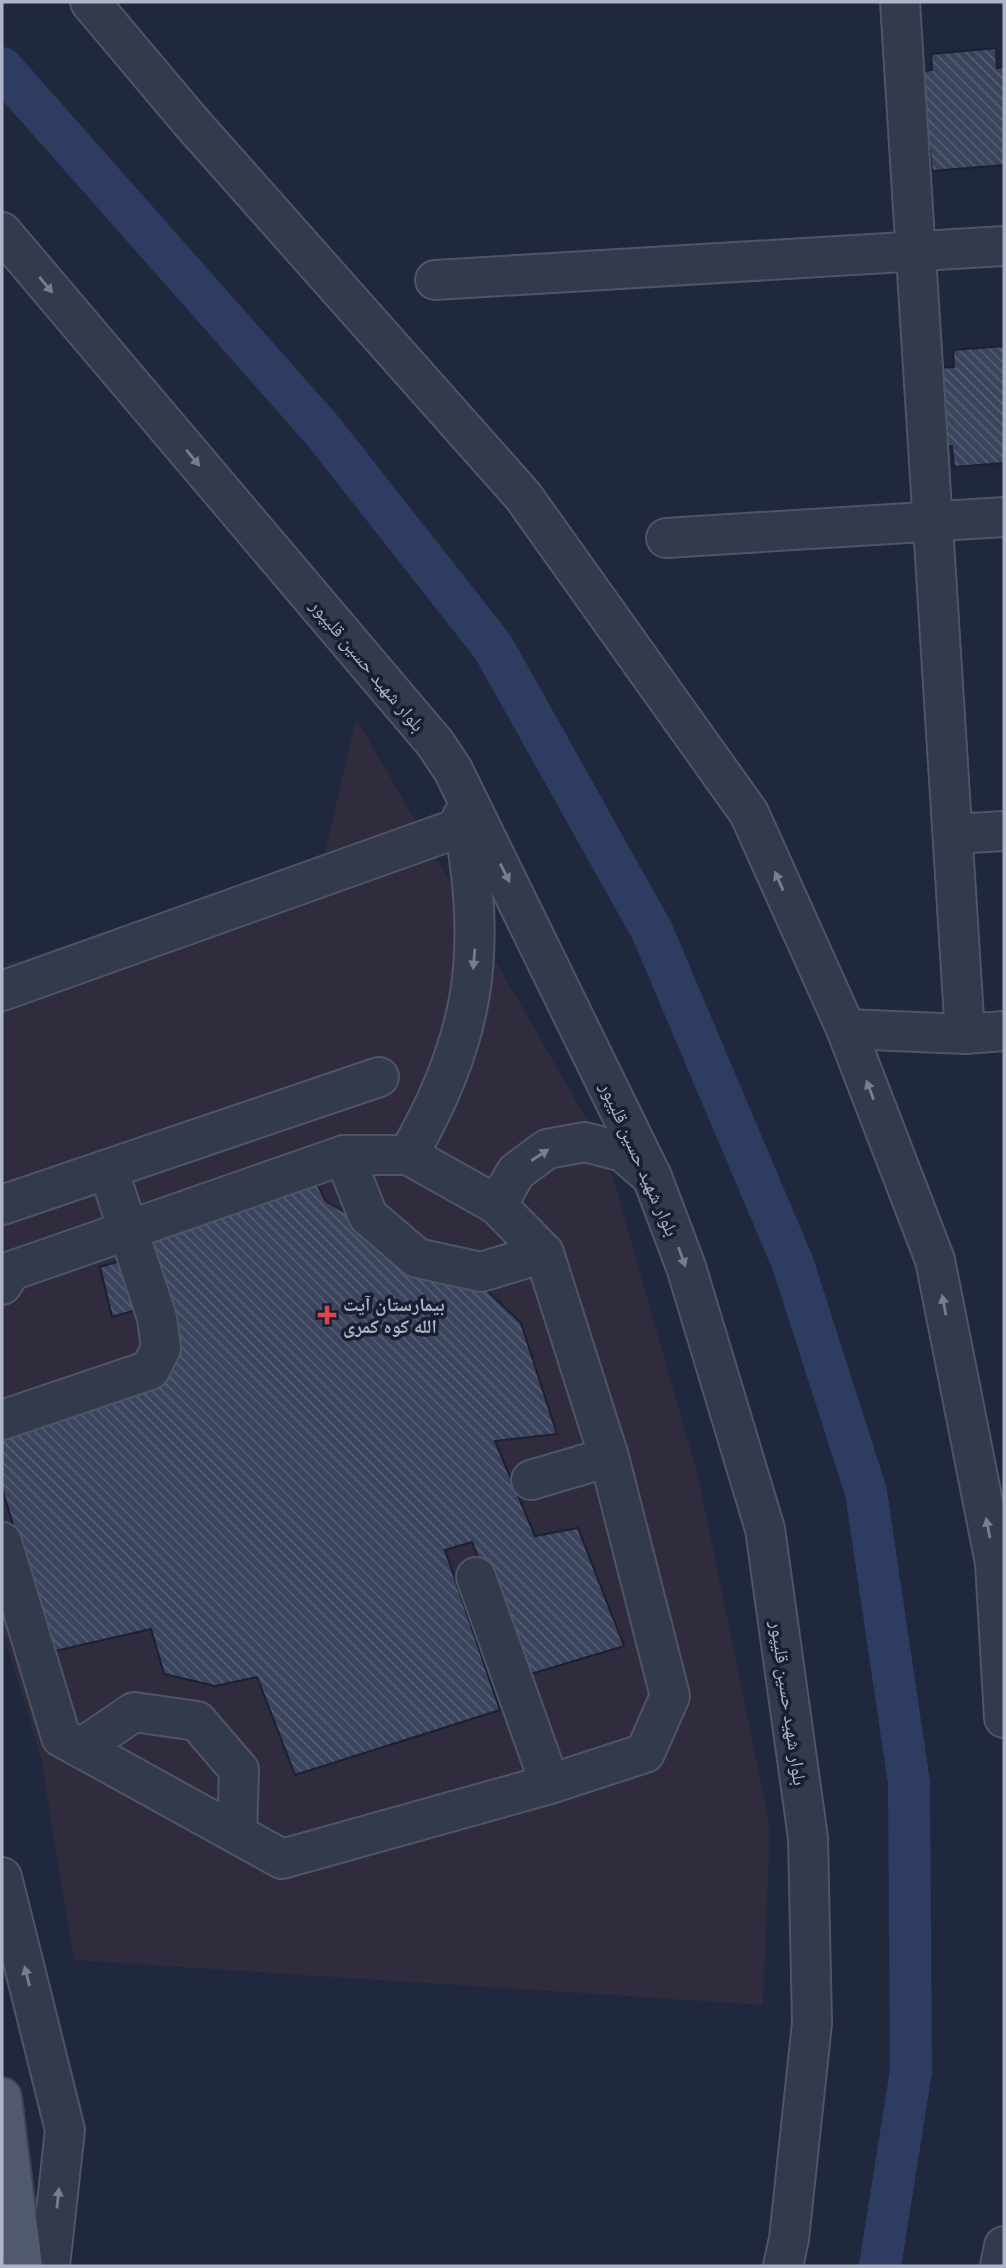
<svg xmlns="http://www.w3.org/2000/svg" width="1006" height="2268" viewBox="0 0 1006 2268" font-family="Lato,'Noto Naskh Arabic',sans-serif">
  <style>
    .medical { fill: #312c3d }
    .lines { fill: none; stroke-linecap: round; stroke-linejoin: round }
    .canal { stroke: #2e3c61; stroke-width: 42 }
    .building { fill: url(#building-back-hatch); stroke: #1b2133; stroke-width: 2 }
    .minor-casing { stroke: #4e5567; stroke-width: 42 }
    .major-casing { stroke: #3d4355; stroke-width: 42 }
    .minor { stroke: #333a4c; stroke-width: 38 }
    .major { stroke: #51596d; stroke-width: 38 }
    .oneway { fill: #777e90 }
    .health-dot { fill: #e0444e; stroke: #191f31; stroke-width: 2.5 }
    .labels { text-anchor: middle; stroke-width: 7; stroke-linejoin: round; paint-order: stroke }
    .street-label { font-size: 19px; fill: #aeb5c8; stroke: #191f31 }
    .poi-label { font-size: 19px; font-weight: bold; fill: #aeb5c8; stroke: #191f31; text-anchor: start }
  </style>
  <defs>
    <pattern id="building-back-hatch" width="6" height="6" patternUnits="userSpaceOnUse" patternTransform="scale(1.75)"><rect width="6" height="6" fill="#3b445d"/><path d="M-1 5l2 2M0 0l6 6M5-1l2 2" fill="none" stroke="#555d73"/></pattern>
  </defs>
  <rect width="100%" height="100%" fill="#1f283c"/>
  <path class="medical" d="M 356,718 L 606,1153 L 698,1476 L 770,1827 L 763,2005 L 74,1960 L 41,1758 L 2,1629 L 2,965 L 322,866 Z"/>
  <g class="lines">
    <path class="canal" d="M 2,68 L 323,431 L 493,647 L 652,931 L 793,1264 L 866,1492 L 909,1783 L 911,2071 L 880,2266"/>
  </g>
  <g class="building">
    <path d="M 996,48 L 997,68 L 1004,67 L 1004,165 L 932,171 L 930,150 L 917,151 L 911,73 L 932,70 L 931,54 Z"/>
    <path d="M 1004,346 L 1004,463 L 954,467 L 952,446 L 939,447 L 932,368 L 954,367 L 953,350 Z"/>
    <path d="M 303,1158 L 326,1201 L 450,1274 L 482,1286 L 521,1323 L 557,1434 L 495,1441 L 535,1536 L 578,1528 L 624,1646 L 524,1676 L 472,1542 L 445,1550 L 500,1710 L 295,1775 L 257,1677 L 215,1686 L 164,1674 L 151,1629 L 51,1652 L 2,1488 L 2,1422 L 162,1373 L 167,1301 L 112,1317 L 100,1267 L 148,1252 L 139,1215 Z"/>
  </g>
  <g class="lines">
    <g class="minor-casing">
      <g id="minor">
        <path d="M 90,2 L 191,122 L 523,496 L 749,813 L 846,1029 L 935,1260 L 995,1563 L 1004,1718"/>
        <path d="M 2,232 L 435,743 L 453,770 L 652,1177 L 686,1267 L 765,1529 L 808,1838 L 812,2023 L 789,2239 L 783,2266"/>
        <path d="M 435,280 L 1004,246"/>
        <path d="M 666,538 L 1004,517"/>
        <path d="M 953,834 L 1004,831"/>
        <path d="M 2,991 L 464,826"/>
        <path d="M 846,1029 L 965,1034 L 900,2"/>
        <path d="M 965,1034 L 1004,1031"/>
        <path d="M 344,1155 L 368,1216 L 417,1258 L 481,1272 L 544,1253"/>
        <path d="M 408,1155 C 476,1038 488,949 462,817"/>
        <path d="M 2,1205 L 379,1077"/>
        <path d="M 497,1205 L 516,1172 L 547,1149 L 585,1142 L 623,1152 L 652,1177"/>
        <path d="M 2,1285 L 11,1271 L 344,1155 L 408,1155 L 497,1205 L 544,1253 L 609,1457 L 670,1696 L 645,1753 L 550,1784 L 282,1859 L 61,1737 L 2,1542"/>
        <path d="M 2,1420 L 150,1370 L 161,1348 L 157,1318 L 108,1169"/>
        <path d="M 531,1480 L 609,1457"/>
        <path d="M 476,1577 L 550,1784"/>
        <path d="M 81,1748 L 134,1712 L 197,1721 L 239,1770 L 237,1834"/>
        <path d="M 2,1877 L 65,2130 L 50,2266"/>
        <path d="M 1000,2266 L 1004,2246"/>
      </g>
    </g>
    <g class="major-casing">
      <path id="major" d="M 2,2097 L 23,2266"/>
    </g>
    <use href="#minor" class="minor"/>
    <use href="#major" class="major"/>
  </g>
  <defs><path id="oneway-solid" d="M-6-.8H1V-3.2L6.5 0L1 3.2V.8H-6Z" transform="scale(1.75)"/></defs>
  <g class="oneway">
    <use href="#oneway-solid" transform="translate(46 285) rotate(50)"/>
    <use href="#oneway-solid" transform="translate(193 458) rotate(50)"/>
    <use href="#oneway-solid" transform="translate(505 873) rotate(63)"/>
    <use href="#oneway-solid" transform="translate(779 881) rotate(-114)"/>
    <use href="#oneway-solid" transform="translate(474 959) rotate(95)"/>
    <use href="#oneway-solid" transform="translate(870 1090) rotate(-111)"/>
    <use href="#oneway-solid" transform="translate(540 1155) rotate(-33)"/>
    <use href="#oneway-solid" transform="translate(682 1257) rotate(70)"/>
    <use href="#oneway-solid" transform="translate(944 1305) rotate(-101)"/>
    <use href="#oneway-solid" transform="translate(988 1528) rotate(-101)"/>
    <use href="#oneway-solid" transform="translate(27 1976) rotate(-104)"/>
    <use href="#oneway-solid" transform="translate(58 2198) rotate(-84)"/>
  </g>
  <path class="health-dot" d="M323.5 1304.5h7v7h7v7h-7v7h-7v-7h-7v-7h7z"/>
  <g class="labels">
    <g class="street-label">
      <text transform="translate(368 665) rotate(50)" y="7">بلوار شهید حسین قلیپور</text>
      <text transform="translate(640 1159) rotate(66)" y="7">بلوار شهید حسین قلیپور</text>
      <text transform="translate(789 1703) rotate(82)" y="7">بلوار شهید حسین قلیپور</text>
    </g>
    <g class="poi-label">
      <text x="343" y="1311">بیمارستان آیت<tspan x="343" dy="22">الله کوه کمری</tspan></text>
    </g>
  </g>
  <rect width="1006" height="2268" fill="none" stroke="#aeb5c8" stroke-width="7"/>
</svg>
